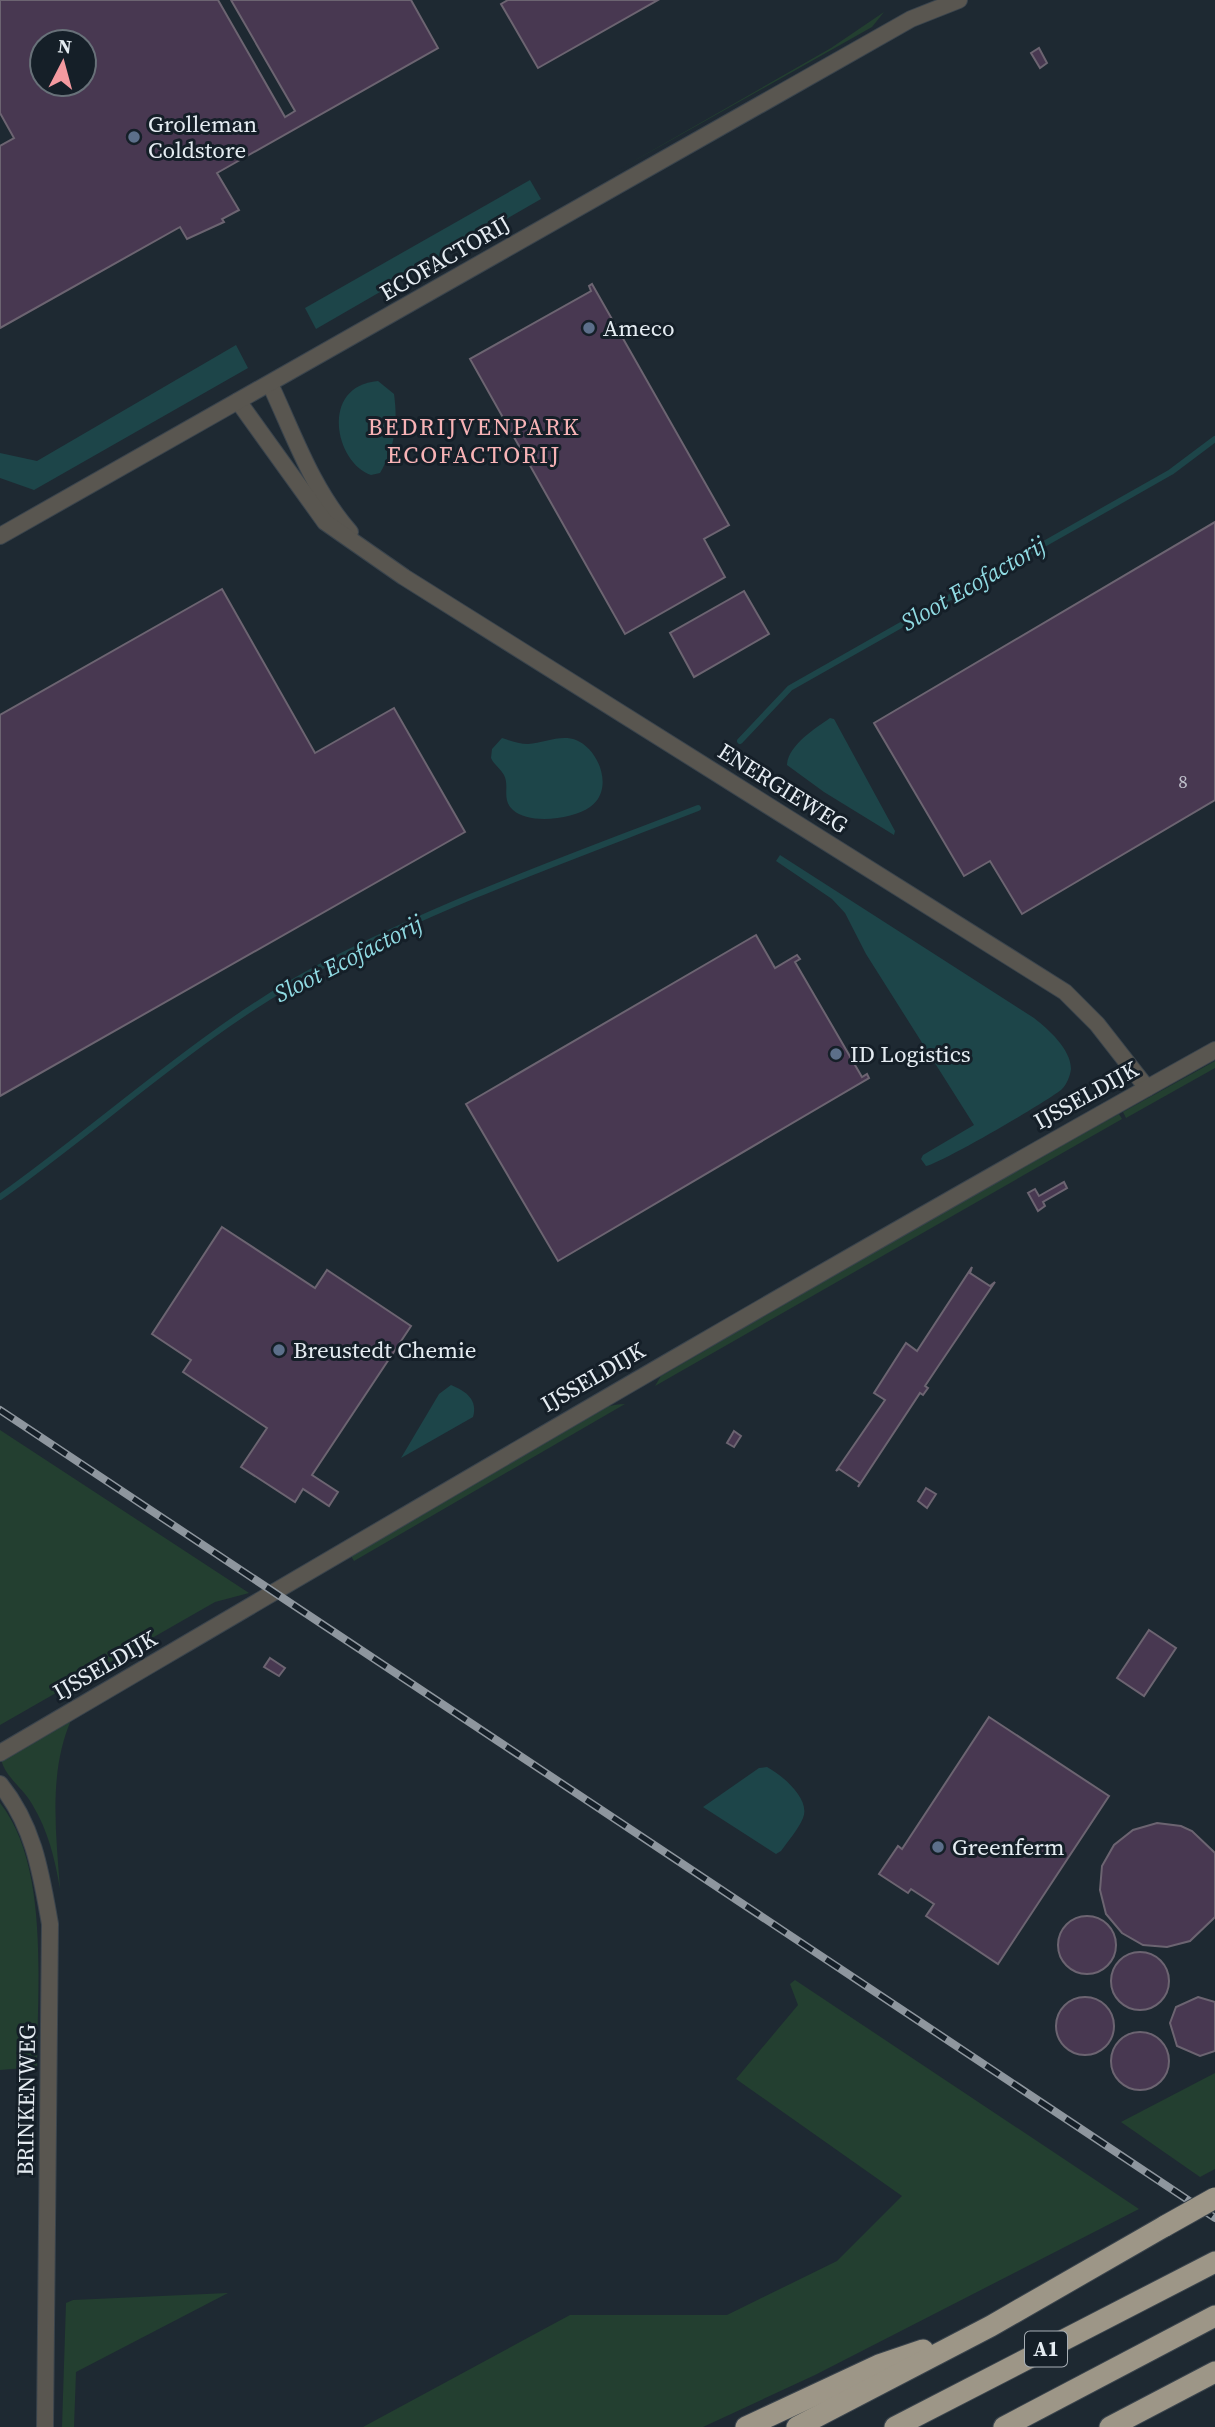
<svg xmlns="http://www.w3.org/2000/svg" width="1215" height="2427" viewBox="0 0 1215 2427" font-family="'Source Serif 4',serif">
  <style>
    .green { fill: #233f30 }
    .water { fill: #1d4549 }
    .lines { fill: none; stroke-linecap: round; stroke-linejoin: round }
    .stream { stroke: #1d4549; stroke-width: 6 }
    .building { fill: #483851; stroke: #6c6471; stroke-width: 2; fill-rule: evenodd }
    .street-casing { stroke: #3a444d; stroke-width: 18 }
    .highway-casing { stroke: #3a444d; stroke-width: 23 }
    .street { stroke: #595650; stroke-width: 16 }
    .highway { stroke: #9d9687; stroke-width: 21 }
    .rail-casing { stroke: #8e969e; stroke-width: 8 }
    .rail { stroke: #151f28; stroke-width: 5; stroke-dasharray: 16; stroke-linecap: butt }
    .highway-bridge-casing { stroke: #3a444d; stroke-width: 23; stroke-linecap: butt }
    .highway-bridge { stroke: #9d9687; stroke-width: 21 }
    .service-dot { fill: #5c6f8a; stroke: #151f28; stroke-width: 2.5 }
    .labels { text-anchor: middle; stroke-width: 6; stroke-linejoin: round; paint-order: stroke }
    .number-label { font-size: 19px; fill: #bebfca }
    .shield { fill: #151f28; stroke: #a7aeb5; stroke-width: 2 }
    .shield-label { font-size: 21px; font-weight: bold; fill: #e5ecf2 }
    .poi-label { font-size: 23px; fill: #e5ecf2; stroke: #151f28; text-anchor: start }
    .street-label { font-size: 23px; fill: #e5ecf2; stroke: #151f28 }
    .neighbourhood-label { font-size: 24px; letter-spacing: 2px; fill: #f8b3b6; stroke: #151f28 }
    .water-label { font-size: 24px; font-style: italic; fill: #90dbe3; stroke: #151f28 }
  </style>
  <rect width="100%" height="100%" fill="#1e2932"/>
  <g class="green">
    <path d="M 884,12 L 872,27 L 618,170 L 831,48 Z"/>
    <path d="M 1215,1061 L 1215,1068 L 1126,1118 L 1123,1112 Z"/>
    <path d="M 1119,1114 L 1122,1119 L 655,1386 L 661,1376 L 981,1190 Z"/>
    <path d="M 625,1404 L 354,1561 L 351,1556 C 407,1520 566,1404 625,1404 Z"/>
    <path d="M 0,1430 L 249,1593 L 215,1602 L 0,1725 Z"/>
    <path d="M 72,1718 C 48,1771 56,1832 60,1889 C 55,1859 48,1830 32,1804 C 23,1788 5,1777 1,1759 Z"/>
    <path d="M 0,1803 C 50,1866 37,1989 37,2067 L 0,2070 Z"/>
    <path d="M 795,1980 L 1139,2209 L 815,2375 L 703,2427 L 363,2427 L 570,2315 L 727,2315 L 837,2261 L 902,2196 L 736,2079 L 798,2005 L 790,1984 Z"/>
    <path d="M 1215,2073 L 1215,2169 L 1200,2177 L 1121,2122 Z"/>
    <path d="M 228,2293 L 76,2372 L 74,2427 L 62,2427 L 66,2303 L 73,2300 Z"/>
  </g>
  <g class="water">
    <path d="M 530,180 L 541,199 L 316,329 L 305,308 Z"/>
    <path d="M 236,345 L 248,368 L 34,490 L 0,478 L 0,453 L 37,461 Z"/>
    <path d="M 378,381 L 394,394 C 398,423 395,447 380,473 L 371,475 C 335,463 319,386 378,381 Z"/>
    <path d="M 830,718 L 834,719 L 895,831 L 894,835 L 824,792 L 787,765 C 788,745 816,728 830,718 Z"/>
    <path d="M 502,738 C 511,741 519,744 528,744 C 544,743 561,734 576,740 C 599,749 615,790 590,807 C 574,819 529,825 513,810 C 501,799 510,787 504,775 C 501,769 494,765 491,758 L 492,749 Z"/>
    <path d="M 780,855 L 1034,1018 C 1048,1029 1071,1049 1071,1069 C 1070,1076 1067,1084 1062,1089 C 1050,1100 940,1164 926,1166 L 921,1159 L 923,1155 L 974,1125 L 866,954 L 845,913 L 832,899 L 776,861 Z"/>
    <path d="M 451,1385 C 466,1391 478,1400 473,1417 L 401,1458 L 439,1394 Z"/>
    <path d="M 767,1767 C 782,1775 811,1799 803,1818 C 798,1830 788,1841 781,1851 L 776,1854 L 703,1807 L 759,1768 Z"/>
  </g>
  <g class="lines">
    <g class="stream">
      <path d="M 740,741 L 790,688 L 1171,472 L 1215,439"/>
      <path d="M 0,1197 C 107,1121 205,1028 322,966 C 442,903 572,857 698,808"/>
    </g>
  </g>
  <g class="building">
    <path d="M 0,0 L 218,0 L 285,117 L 295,111 L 231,0 L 411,0 L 438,48 L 217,173 L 239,210 L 222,219 L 224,222 L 187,239 L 180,227 L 0,328 L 0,146 L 14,138 L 0,113 ZM 42,42 L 84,42 L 84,84 L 42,84 Z"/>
    <path d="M 508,0 L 658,0 L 538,68 L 501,4 Z"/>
    <path d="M 1039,48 L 1047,63 L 1040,68 L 1031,53 Z"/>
    <path d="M 592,284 L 729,525 L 704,539 L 725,577 L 625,634 L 470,359 L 591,291 L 589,286 Z"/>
    <path d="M 1215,522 L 1215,800 L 1022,914 L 990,861 L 964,876 L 874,723 Z"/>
    <path d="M 222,589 L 315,753 L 394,708 L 465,832 L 0,1096 L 0,715 Z"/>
    <path d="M 744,591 L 769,634 L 694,677 L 670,633 Z"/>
    <path d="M 756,935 L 775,968 L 797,955 L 800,959 L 795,962 L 862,1077 L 867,1074 L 869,1078 L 558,1261 L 466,1104 Z"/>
    <path d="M 1064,1182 L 1067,1188 L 1043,1202 L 1045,1206 L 1038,1211 L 1028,1193 L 1035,1189 L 1039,1196 Z"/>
    <path d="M 222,1227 L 315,1288 L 327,1270 L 411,1326 L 312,1475 L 338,1492 L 329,1506 L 303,1489 L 295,1502 L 241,1467 L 267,1428 L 183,1372 L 191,1360 L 152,1334 Z"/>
    <path d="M 972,1267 L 970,1273 L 990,1286 L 995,1282 L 939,1365 L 925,1386 L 928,1388 L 923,1395 L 920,1393 L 858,1487 L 860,1483 L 839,1469 L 836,1471 L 885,1400 L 874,1393 L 906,1343 L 917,1351 Z"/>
    <path d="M 734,1431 L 741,1436 L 734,1447 L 727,1443 Z"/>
    <path d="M 926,1488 L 936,1494 L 927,1508 L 918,1501 Z"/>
    <path d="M 1149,1630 L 1176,1648 L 1144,1696 L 1117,1678 Z"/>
    <path d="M 270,1658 L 285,1668 L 279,1676 L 264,1667 Z"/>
    <path d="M 989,1717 L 1109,1796 L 998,1964 L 926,1916 L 934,1904 L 911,1889 L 908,1893 L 879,1874 L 898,1846 L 902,1849 Z"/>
    <path d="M 1157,1823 L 1181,1826 L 1192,1831 L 1215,1853 L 1215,1917 L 1190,1941 L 1167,1947 L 1143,1945 L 1122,1933 L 1106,1914 L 1100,1890 L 1102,1866 L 1114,1845 L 1133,1830 Z"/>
    <circle cx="1087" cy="1945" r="29"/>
    <circle cx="1140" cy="1981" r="29"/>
    <circle cx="1085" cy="2026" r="29"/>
    <path d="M 1198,1997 L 1215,2002 L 1215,2051 L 1200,2056 L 1177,2046 L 1170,2023 L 1176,2007 Z"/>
    <circle cx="1140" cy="2061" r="29"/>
  </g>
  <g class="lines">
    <g class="street-casing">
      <g id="street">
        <path d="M 270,384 C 294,435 312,489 350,532"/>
        <path d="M 238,401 L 325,522 L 404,577 L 1065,992 L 1097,1024 L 1147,1088"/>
        <path d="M 0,536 L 911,19 L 959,0"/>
        <path d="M 0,1753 C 404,1516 806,1278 1215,1050"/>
        <path d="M 0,1784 C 34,1826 41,1873 50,1924 L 45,2427"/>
      </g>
    </g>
    <g class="highway-casing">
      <g id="highway">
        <path d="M 746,2427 L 879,2365 L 923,2350"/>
        <path d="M 797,2427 L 991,2326 L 1165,2226"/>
        <path d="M 895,2427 L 1215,2262"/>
        <path d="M 1004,2427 L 1215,2316"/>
        <path d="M 1110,2427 L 1215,2372"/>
      </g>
    </g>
    <use href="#street" class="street"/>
    <use href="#highway" class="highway"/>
    <g class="rail-casing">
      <path id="rail" d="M 0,1410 L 1215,2218"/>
    </g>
    <use href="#rail" class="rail"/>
    <g class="highway-bridge-casing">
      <path id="highway-bridge" d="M 1165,2226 L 1215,2198"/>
    </g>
    <use href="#highway-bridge" class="highway-bridge"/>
  </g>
  <g class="service-dot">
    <circle cx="134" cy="137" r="7"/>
    <circle cx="589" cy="328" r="7"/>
    <circle cx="836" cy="1054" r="7"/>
    <circle cx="279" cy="1350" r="7"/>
    <circle cx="938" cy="1847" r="7"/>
  </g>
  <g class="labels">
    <g class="number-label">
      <text x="1183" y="788">8</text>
    </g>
    <rect class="shield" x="1025" y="2331.5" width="42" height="35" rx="5"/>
    <g class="shield-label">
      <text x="1046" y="2356">A1</text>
    </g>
    <g class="poi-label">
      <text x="148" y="132">Grolleman<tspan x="148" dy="26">Coldstore</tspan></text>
      <text x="603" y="336">Ameco</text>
      <text x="850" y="1062">ID Logistics</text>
      <text x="293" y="1358">Breustedt Chemie</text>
      <text x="952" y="1855">Greenferm</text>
    </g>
    <g class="street-label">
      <text transform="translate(445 258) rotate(-30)" y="8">ECOFACTORIJ</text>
      <text transform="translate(783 788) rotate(32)" y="8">ENERGIEWEG</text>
      <text transform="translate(1086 1095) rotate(-29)" y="8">IJSSELDIJK</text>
      <text transform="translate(593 1377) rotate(-30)" y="8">IJSSELDIJK</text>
      <text transform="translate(105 1665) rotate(-30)" y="8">IJSSELDIJK</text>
      <text transform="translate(26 2100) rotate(-89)" y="8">BRINKENWEG</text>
    </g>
    <g class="neighbourhood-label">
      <text x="474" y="435">BEDRIJVENPARK<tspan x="474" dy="28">ECOFACTORIJ</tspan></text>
    </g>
    <g class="water-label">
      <text transform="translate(973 584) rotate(-30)" y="8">Sloot Ecofactorij</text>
      <text transform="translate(348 959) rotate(-27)" y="8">Sloot Ecofactorij</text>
    </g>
  </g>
  <g transform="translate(63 63) rotate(6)"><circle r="33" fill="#151f28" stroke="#687179" stroke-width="2"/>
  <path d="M0-5L12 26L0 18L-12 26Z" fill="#f49aa0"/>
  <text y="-10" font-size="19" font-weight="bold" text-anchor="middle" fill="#e5ecf2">N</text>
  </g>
</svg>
